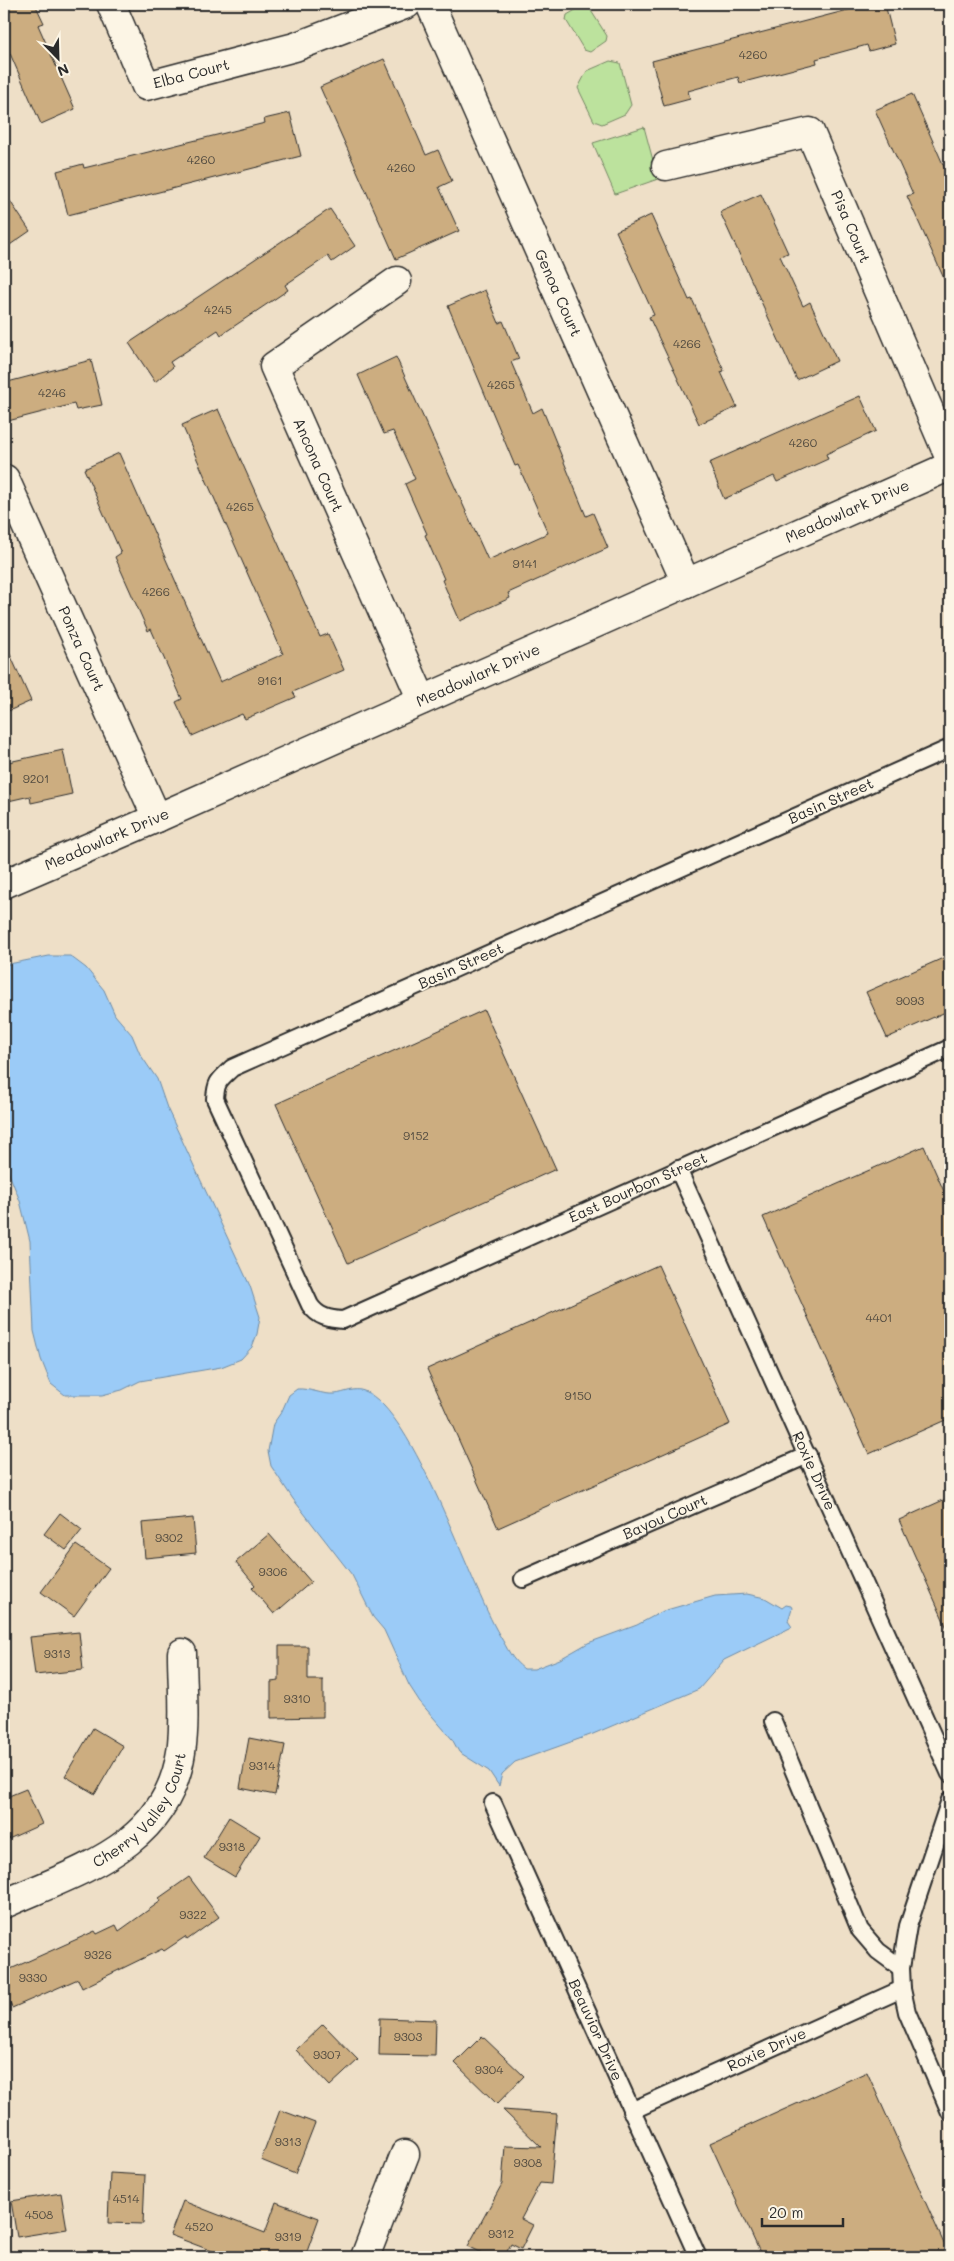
<svg xmlns="http://www.w3.org/2000/svg" width="954" height="2261" viewBox="0 0 954 2261" font-family="Mali,sans-serif">
  <style>
    .green { fill: #bce29d; stroke: #748664 }
    .water { fill: #9bcbf7; stroke: #6e8ba5 }
    .building { fill: #ccad80; stroke: #2b2b2b }
    .lines { fill: none; stroke-linecap: round; stroke-linejoin: round }
    .lane-casing { stroke: #2b2b2b; stroke-width: 20 }
    .street-casing { stroke: #2b2b2b; stroke-width: 31 }
    .lane { stroke: #fcf5e5; stroke-width: 16 }
    .street { stroke: #fcf5e5; stroke-width: 28 }
    .labels { text-anchor: middle; stroke-width: 4; stroke-linejoin: round; paint-order: stroke }
    .number-label { font-size: 12px; fill: #534c40 }
    .street-label { font-size: 15px; fill: #2b2b2b; stroke: #fcf5e5 }
  </style>
  <rect width="100%" height="100%" fill="#eedfc7"/>
  <filter id="ink" filterUnits="userSpaceOnUse"><feTurbulence type="fractalNoise" baseFrequency=".02" numOctaves="2"/><feDisplacementMap in="SourceGraphic" scale="10" xChannelSelector="R" yChannelSelector="G"/><feConvolveMatrix kernelMatrix="1 2 1 2 8 2 1 2 1" color-interpolation-filters="sRGB"/></filter>
  <g filter="url(#ink)">
    <g class="green">
      <path d="M 584,5 L 588,6 L 607,36 L 606,41 L 590,52 L 584,50 L 566,20 L 567,15 Z"/>
      <path d="M 610,61 L 620,63 L 631,105 L 625,114 L 602,124 L 594,121 L 578,88 L 587,71 Z"/>
      <path d="M 644,127 L 658,179 L 615,194 L 593,143 Z"/>
    </g>
    <g class="water">
      <path d="M 49,956 L 70,956 L 86,968 L 104,990 L 115,1015 L 132,1035 L 140,1054 L 157,1079 L 167,1108 L 250,1286 L 260,1317 L 257,1334 L 252,1347 L 241,1359 L 221,1367 L 140,1381 L 122,1390 L 102,1395 L 65,1395 L 51,1384 L 41,1359 L 34,1331 L 30,1241 L 20,1201 L 4,1161 L 4,965 Z"/>
      <path d="M 297,1389 C 310,1388 322,1395 335,1394 C 345,1393 354,1387 364,1391 C 414,1410 469,1584 500,1636 C 508,1649 511,1659 524,1669 L 534,1669 L 560,1659 L 588,1643 L 637,1625 L 663,1611 L 715,1596 L 747,1594 L 765,1598 L 782,1608 L 786,1605 L 791,1606 L 792,1608 L 788,1621 L 792,1627 L 724,1660 L 699,1689 L 593,1734 L 515,1762 L 502,1774 L 499,1786 L 489,1771 L 459,1752 L 452,1739 L 420,1702 L 409,1685 L 384,1630 L 373,1617 L 352,1575 L 293,1499 L 271,1466 L 268,1451 L 273,1424 L 282,1411 L 289,1395 Z"/>
    </g>
    <g class="building">
      <path d="M 4,4 L 35,4 L 44,23 L 38,25 L 75,109 L 41,124 L 4,40 Z"/>
      <path d="M 871,4 L 885,4 L 895,44 L 869,51 L 867,45 L 816,59 L 817,63 L 740,83 L 738,77 L 688,91 L 690,99 L 664,106 L 652,61 Z"/>
      <path d="M 384,59 L 426,155 L 438,150 L 452,181 L 439,187 L 459,231 L 396,259 L 320,87 Z"/>
      <path d="M 912,94 L 950,180 L 950,292 L 907,196 L 913,194 L 875,110 Z"/>
      <path d="M 290,113 L 301,156 L 68,215 L 57,171 L 83,164 L 84,168 L 265,123 L 264,119 Z"/>
      <path d="M 4,192 L 30,231 L 4,249 Z"/>
      <path d="M 761,194 L 788,253 L 780,256 L 803,306 L 810,302 L 837,361 L 797,380 L 720,212 Z"/>
      <path d="M 330,209 L 355,246 L 332,262 L 328,256 L 285,285 L 288,290 L 221,335 L 218,330 L 170,362 L 173,367 L 155,382 L 129,343 Z"/>
      <path d="M 651,215 L 689,300 L 692,299 L 724,371 L 721,372 L 737,407 L 699,424 L 649,317 L 654,315 L 616,231 Z"/>
      <path d="M 485,290 L 499,323 L 503,321 L 519,359 L 511,362 L 533,413 L 542,408 L 586,516 L 593,513 L 608,548 L 508,593 L 510,598 L 460,621 L 442,580 L 444,579 L 425,535 L 427,534 L 405,484 L 415,479 L 393,431 L 384,434 L 358,375 L 396,357 L 488,560 L 548,533 L 518,465 L 515,466 L 448,306 Z"/>
      <path d="M 91,360 L 102,405 L 76,410 L 74,404 L 4,422 L 4,383 Z"/>
      <path d="M 860,396 L 876,431 L 826,454 L 828,459 L 777,482 L 774,476 L 724,499 L 709,463 Z"/>
      <path d="M 218,409 L 320,637 L 328,634 L 344,670 L 293,692 L 296,697 L 245,719 L 242,714 L 192,736 L 176,702 L 182,699 L 151,629 L 148,631 L 115,557 L 121,553 L 84,469 L 119,453 L 220,682 L 283,654 L 182,425 Z"/>
      <path d="M 4,641 L 31,701 L 4,713 Z"/>
      <path d="M 63,750 L 72,794 L 31,803 L 30,796 L 4,802 L 4,763 Z"/>
      <path d="M 950,955 L 950,1010 L 887,1038 L 866,992 Z"/>
      <path d="M 484,1010 L 556,1169 L 348,1263 L 276,1104 Z"/>
      <path d="M 924,1146 L 950,1205 L 950,1418 L 869,1454 L 763,1217 Z"/>
      <path d="M 658,1265 L 730,1424 L 498,1528 L 427,1369 Z"/>
      <path d="M 950,1497 L 950,1635 L 899,1520 Z"/>
      <path d="M 60,1513 L 82,1530 L 66,1550 L 44,1534 Z"/>
      <path d="M 193,1518 L 196,1553 L 145,1558 L 142,1523 Z"/>
      <path d="M 269,1534 L 311,1582 L 274,1614 L 252,1588 L 255,1585 L 236,1562 Z"/>
      <path d="M 76,1545 L 109,1568 L 74,1616 L 41,1592 Z"/>
      <path d="M 79,1632 L 83,1670 L 35,1675 L 30,1637 Z"/>
      <path d="M 279,1646 L 308,1646 L 308,1680 L 323,1680 L 323,1717 L 271,1718 L 271,1682 L 279,1681 Z"/>
      <path d="M 93,1728 L 123,1746 L 95,1794 L 65,1776 Z"/>
      <path d="M 249,1738 L 285,1745 L 275,1795 L 240,1788 Z"/>
      <path d="M 26,1789 L 42,1824 L 4,1841 L 4,1798 Z"/>
      <path d="M 229,1817 L 260,1836 L 235,1877 L 204,1858 Z"/>
      <path d="M 189,1877 L 219,1917 L 187,1940 L 185,1937 L 164,1951 L 162,1949 L 82,1988 L 78,1979 L 12,2008 L 4,1990 L 4,1972 L 95,1931 L 97,1934 L 116,1925 L 119,1931 L 161,1901 L 159,1898 Z"/>
      <path d="M 380,2018 L 436,2020 L 435,2056 L 379,2055 Z"/>
      <path d="M 323,2024 L 358,2060 L 330,2086 L 296,2050 Z"/>
      <path d="M 482,2036 L 524,2076 L 497,2104 L 455,2063 Z"/>
      <path d="M 867,2072 L 950,2257 L 762,2257 L 710,2143 Z"/>
      <path d="M 280,2110 L 315,2123 L 295,2174 L 261,2160 Z"/>
      <path d="M 503,2110 L 557,2114 L 551,2184 L 540,2183 L 521,2219 L 533,2225 L 521,2249 L 511,2244 L 504,2257 L 490,2257 L 468,2246 L 502,2184 L 505,2146 L 541,2147 Z"/>
      <path d="M 110,2173 L 145,2175 L 143,2224 L 108,2223 Z"/>
      <path d="M 61,2193 L 67,2229 L 17,2237 L 11,2201 Z"/>
      <path d="M 183,2201 L 265,2233 L 276,2202 L 319,2218 L 305,2257 L 228,2257 L 170,2235 Z"/>
    </g>
    <g class="lines">
      <g class="lane-casing">
        <g id="lane">
          <path id="s1" d="M 950,748 L 232,1068 C 220,1080 216,1080 215,1099 L 310,1305 C 318,1317 329,1319 343,1320 L 950,1048"/>
          <path id="s2" d="M 678,1169 L 950,1774"/>
          <path id="s3" d="M 523,1579 L 808,1455"/>
          <path d="M 773,1721 L 860,1930 L 878,1951 L 901,1968"/>
          <path d="M 950,1800 L 908,1926 L 901,1968 L 902,1989 L 907,2012 L 950,2112"/>
          <path id="s4" d="M 493,1803 L 698,2257"/>
          <path id="s5" d="M 631,2111 L 902,1989"/>
        </g>
      </g>
      <g class="street-casing">
        <g id="street">
          <path id="s6" d="M 111,4 L 146,86 L 295,47 L 407,4"/>
          <path id="s7" d="M 430,4 L 686,583"/>
          <path id="s8" d="M 666,166 L 810,132 L 950,459"/>
          <path id="s9" d="M 397,281 L 274,366 L 422,700"/>
          <path id="s10" d="M 5,479 L 157,818"/>
          <path id="s11" d="M 4,884 L 157,818 L 950,466"/>
          <path id="s12" d="M 4,1904 C 79,1870 167,1847 181,1752 C 186,1720 182,1686 182,1653"/>
          <path d="M 365,2257 L 405,2154"/>
        </g>
      </g>
      <use href="#lane" class="lane"/>
      <use href="#street" class="street"/>
    </g>
  </g>
  <g class="labels">
    <g class="number-label">
      <text x="753" y="59">4260</text>
      <text x="201" y="164">4260</text>
      <text x="401" y="172">4260</text>
      <text x="218" y="314">4245</text>
      <text x="687" y="348">4266</text>
      <text x="501" y="389">4265</text>
      <text x="52" y="397">4246</text>
      <text x="803" y="447">4260</text>
      <text x="240" y="511">4265</text>
      <text x="525" y="568">9141</text>
      <text x="156" y="596">4266</text>
      <text x="270" y="685">9161</text>
      <text x="36" y="783">9201</text>
      <text x="910" y="1005">9093</text>
      <text x="416" y="1140">9152</text>
      <text x="879" y="1322">4401</text>
      <text x="578" y="1400">9150</text>
      <text x="169" y="1542">9302</text>
      <text x="273" y="1576">9306</text>
      <text x="57" y="1658">9313</text>
      <text x="297" y="1703">9310</text>
      <text x="262" y="1770">9314</text>
      <text x="232" y="1851">9318</text>
      <text x="193" y="1919">9322</text>
      <text x="98" y="1959">9326</text>
      <text x="33" y="1982">9330</text>
      <text x="408" y="2041">9303</text>
      <text x="327" y="2059">9307</text>
      <text x="489" y="2074">9304</text>
      <text x="288" y="2146">9313</text>
      <text x="528" y="2167">9308</text>
      <text x="126" y="2203">4514</text>
      <text x="39" y="2219">4508</text>
      <text x="199" y="2231">4520</text>
      <text x="501" y="2238">9312</text>
      <text x="288" y="2241">9319</text>
    </g>
    <g class="street-label">
      <text dy="5" stroke="none"><textPath href="#s6" startOffset="136">Elba Court</textPath></text>
      <text dy="5" stroke="none"><textPath href="#s8" startOffset="251">Pisa Court</textPath></text>
      <text dy="5" stroke="none"><textPath href="#s7" startOffset="316">Genoa Court</textPath></text>
      <text dy="5" stroke="none"><textPath href="#s9" startOffset="258">Ancona Court</textPath></text>
      <text dy="5" stroke="none"><textPath href="#s11" startOffset="922">Meadowlark Drive</textPath></text>
      <text dy="5" stroke="none"><textPath href="#s10" startOffset="186">Ponza Court</textPath></text>
      <text dy="5" stroke="none"><textPath href="#s11" startOffset="518">Meadowlark Drive</textPath></text>
      <text transform="translate(831 801) rotate(-24)" y="5">Basin Street</text>
      <text dy="5" stroke="none"><textPath href="#s11" startOffset="112">Meadowlark Drive</textPath></text>
      <text transform="translate(461 966) rotate(-24)" y="5">Basin Street</text>
      <text dy="5" stroke="none"><textPath href="#s1" startOffset="1411">East Bourbon Street</textPath></text>
      <text dy="5" stroke="none"><textPath href="#s2" startOffset="331">Roxie Drive</textPath></text>
      <text dy="5" stroke="none"><textPath href="#s3" startOffset="155">Bayou Court</textPath></text>
      <text dy="5" stroke="none"><textPath href="#s12" startOffset="172">Cherry Valley Court</textPath></text>
      <text dy="5" stroke="none"><textPath href="#s4" startOffset="249">Beauvior Drive</textPath></text>
      <text dy="5" stroke="none"><textPath href="#s5" startOffset="149">Roxie Drive</textPath></text>
    </g>
  </g>
  <rect width="954" height="2261" fill="none" stroke="#fcf5e5" stroke-width="20"/>
  <rect x="10" y="10" width="934" height="2241" fill="none" stroke="#2b2b2b" stroke-width="2" filter="url(#ink)"/>
  <g transform="translate(58 58) rotate(157)" stroke="#fcf5e5" stroke-width="4" paint-order="stroke">
  <path d="M0-4L9 19L0 12L-9 19Z" fill="#2b2b2b"/>
  <text y="-8" font-size="14" font-weight="bold" text-anchor="middle" fill="#2b2b2b">N</text>
  </g>
  <path d="M762 2218v8h81v-8" fill="none" stroke="#2b2b2b" stroke-width="2.5"/>
  <text x="769" y="2218" font-size="15" fill="#2b2b2b" stroke="#fcf5e5" stroke-width="4" paint-order="stroke">20 m</text>
</svg>
